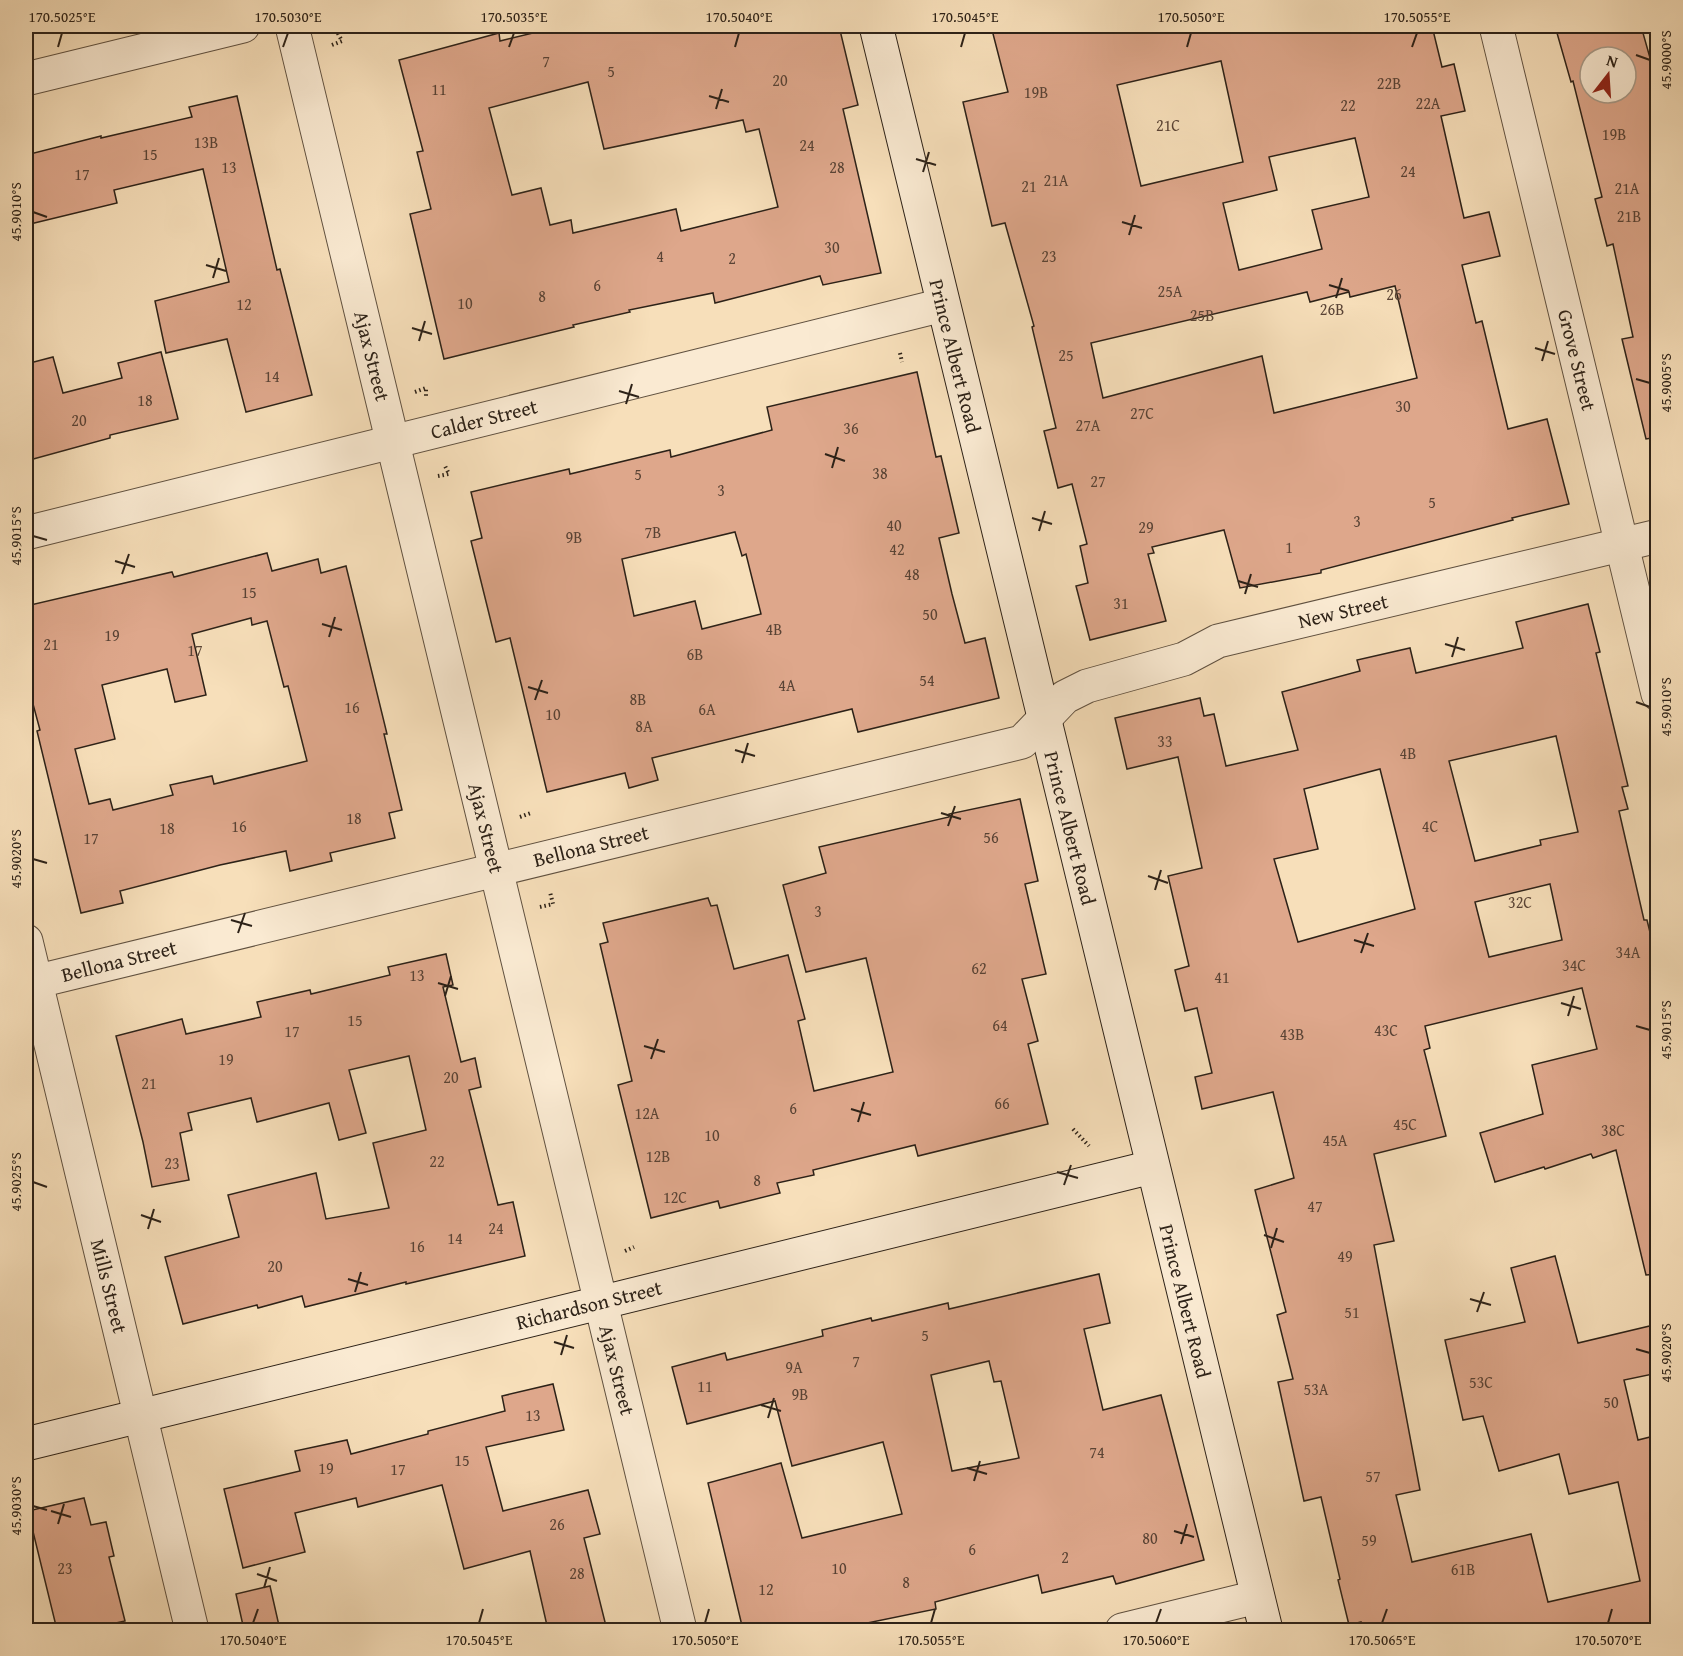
<svg xmlns="http://www.w3.org/2000/svg" width="1683" height="1656" viewBox="0 0 1683 1656" font-family="'Gentium Book Plus',serif">
  <style>
    .building { fill: #dea78b; stroke: #2d2218; stroke-width: 1.5; fill-rule: evenodd }
    .lines { fill: none; stroke-linecap: round; stroke-linejoin: round }
    .street-casing { stroke: #605140; stroke-width: 35 }
    .secondary-casing { stroke: #2d2218; stroke-width: 35 }
    .path { stroke: #2d2218; stroke-width: 4; stroke-dasharray: 1.5 3; stroke-linecap: butt }
    .street { stroke: #faead2; stroke-width: 33 }
    .secondary { stroke: #faead2; stroke-width: 33 }
    .ticks { fill: none; stroke: #2d2218; stroke-width: 2 }
    .labels { text-anchor: middle; stroke-width: 6; stroke-linejoin: round; paint-order: stroke }
    .number-label { font-size: 16px; fill: #594335 }
    .street-label { font-size: 20px; fill: #2d2218; stroke: #faead2 }
    .neatline { fill: none; stroke: #2d2218; stroke-width: 2 }
    .ticks-label { font-size: 15px; text-anchor: middle; fill: #2d2218 }
  </style>
  <rect width="100%" height="100%" fill="#f7dfba"/>
  <filter id="stains"><feTurbulence type="fractalNoise" baseFrequency=".00333" numOctaves="4"/><feColorMatrix values="0 0 0 0 .2 0 0 0 0 .09 0 0 0 0 .02 0 0 0 .5 -.17"/></filter>
  <radialGradient id="worn" r=".72"><stop offset=".6" stop-color="#630" stop-opacity="0"/><stop offset="1" stop-color="#630" stop-opacity=".3"/></radialGradient>
  <g class="building">
    <path d="M 562,26 L 690,26 L 691,30 L 717,26 L 839,26 L 858,105 L 843,109 L 881,273 L 823,285 L 820,276 L 715,303 L 713,293 L 629,310 L 630,312 L 573,325 L 574,327 L 444,359 L 410,214 L 431,209 L 417,152 L 423,151 L 399,60 L 499,33 L 500,41 ZM 588,82 L 604,149 L 743,120 L 746,132 L 759,129 L 778,207 L 681,231 L 676,209 L 573,233 L 571,220 L 550,225 L 541,188 L 512,195 L 489,108 Z"/>
    <path d="M 991,26 L 1432,26 L 1442,67 L 1454,64 L 1465,111 L 1441,116 L 1464,218 L 1489,212 L 1500,256 L 1462,265 L 1476,323 L 1482,321 L 1508,429 L 1547,419 L 1569,504 L 1512,518 L 1513,520 L 1321,570 L 1321,573 L 1240,588 L 1224,530 L 1152,547 L 1154,553 L 1148,554 L 1166,621 L 1090,640 L 1076,586 L 1088,583 L 1080,546 L 1087,544 L 1072,484 L 1058,488 L 1044,431 L 1056,428 L 1032,327 L 1034,326 L 1005,223 L 992,226 L 963,102 L 1008,92 ZM 1221,61 L 1243,162 L 1141,186 L 1117,85 ZM 1355,138 L 1369,197 L 1312,210 L 1322,249 L 1239,270 L 1223,203 L 1277,190 L 1269,157 ZM 1395,286 L 1417,378 L 1274,413 L 1262,356 L 1103,398 L 1091,343 L 1307,292 L 1310,302 L 1349,292 L 1350,297 Z"/>
    <path d="M 1555,26 L 1641,26 L 1658,86 L 1658,437 L 1646,439 L 1622,339 L 1633,337 L 1613,244 L 1607,246 L 1595,199 L 1602,197 L 1573,81 L 1571,82 ZM 1590,57 L 1626,57 L 1626,93 L 1590,93 Z"/>
    <path d="M 237,96 L 277,270 L 280,269 L 312,395 L 246,412 L 227,339 L 166,353 L 155,301 L 229,282 L 203,169 L 114,190 L 117,203 L 26,225 L 26,155 L 101,136 L 101,138 L 192,117 L 189,107 Z"/>
    <path d="M 161,352 L 178,419 L 110,435 L 110,438 L 26,461 L 26,364 L 53,357 L 63,393 L 122,378 L 118,363 Z"/>
    <path d="M 917,372 L 936,457 L 941,456 L 959,533 L 939,538 L 952,594 L 965,643 L 985,638 L 999,698 L 858,732 L 852,709 L 652,758 L 658,780 L 629,788 L 625,773 L 547,792 L 510,638 L 496,642 L 471,541 L 482,538 L 471,492 L 569,469 L 570,474 L 670,450 L 671,457 L 772,430 L 767,407 ZM 735,532 L 742,556 L 746,554 L 761,614 L 702,629 L 695,601 L 634,616 L 622,559 Z"/>
    <path d="M 267,553 L 272,571 L 318,559 L 321,573 L 346,566 L 387,734 L 384,734 L 402,810 L 389,813 L 395,838 L 330,853 L 332,861 L 290,871 L 286,851 L 220,865 L 120,891 L 123,903 L 81,913 L 37,731 L 40,730 L 26,678 L 26,606 L 172,572 L 174,577 ZM 251,618 L 252,625 L 267,621 L 284,687 L 288,686 L 307,761 L 214,784 L 212,776 L 170,785 L 173,795 L 113,810 L 110,799 L 89,804 L 75,749 L 115,739 L 102,685 L 167,669 L 175,702 L 206,695 L 192,634 Z"/>
    <path d="M 1588,604 L 1600,652 L 1596,653 L 1628,786 L 1622,787 L 1628,809 L 1619,811 L 1644,920 L 1647,920 L 1658,965 L 1658,1274 L 1646,1275 L 1616,1150 L 1593,1158 L 1591,1154 L 1545,1169 L 1544,1167 L 1495,1182 L 1480,1133 L 1543,1114 L 1532,1065 L 1597,1049 L 1582,988 L 1425,1026 L 1430,1048 L 1424,1050 L 1446,1136 L 1374,1154 L 1394,1241 L 1374,1245 L 1420,1490 L 1396,1495 L 1412,1562 L 1531,1534 L 1548,1602 L 1640,1581 L 1618,1482 L 1569,1494 L 1559,1454 L 1499,1471 L 1483,1416 L 1463,1420 L 1445,1340 L 1525,1322 L 1511,1268 L 1555,1256 L 1578,1343 L 1658,1324 L 1658,1373 L 1624,1380 L 1638,1440 L 1658,1435 L 1658,1624 L 1631,1630 L 1362,1630 L 1361,1622 L 1349,1625 L 1338,1580 L 1340,1579 L 1321,1497 L 1304,1501 L 1278,1382 L 1293,1379 L 1277,1315 L 1286,1312 L 1255,1190 L 1294,1178 L 1273,1092 L 1202,1109 L 1195,1077 L 1212,1073 L 1197,1008 L 1185,1011 L 1175,970 L 1189,966 L 1168,876 L 1202,868 L 1178,757 L 1127,769 L 1115,718 L 1200,698 L 1204,716 L 1214,714 L 1226,766 L 1298,750 L 1282,692 L 1360,671 L 1357,660 L 1410,648 L 1416,673 L 1523,648 L 1516,622 ZM 1556,736 L 1578,832 L 1540,840 L 1541,845 L 1475,861 L 1449,761 ZM 1380,769 L 1415,909 L 1298,942 L 1274,859 L 1318,849 L 1304,789 ZM 1550,884 L 1562,940 L 1489,957 L 1475,902 Z"/>
    <path d="M 1020,799 L 1038,881 L 1025,884 L 1046,974 L 1022,979 L 1038,1041 L 1028,1044 L 1048,1124 L 918,1156 L 915,1145 L 813,1170 L 814,1175 L 777,1183 L 780,1193 L 720,1208 L 718,1201 L 651,1218 L 618,1085 L 632,1081 L 600,944 L 608,942 L 603,923 L 708,898 L 711,906 L 717,905 L 734,969 L 788,955 L 805,1019 L 798,1021 L 814,1091 L 893,1072 L 866,958 L 806,972 L 783,885 L 826,873 L 819,847 L 949,817 L 949,814 Z"/>
    <path d="M 446,954 L 453,985 L 443,987 L 461,1062 L 475,1058 L 481,1087 L 469,1090 L 498,1205 L 513,1202 L 525,1256 L 406,1284 L 406,1282 L 305,1307 L 302,1296 L 258,1308 L 257,1305 L 183,1324 L 165,1257 L 239,1237 L 228,1195 L 316,1173 L 326,1219 L 389,1208 L 373,1143 L 426,1130 L 409,1056 L 349,1070 L 366,1133 L 339,1140 L 329,1103 L 257,1122 L 251,1098 L 188,1113 L 192,1130 L 180,1133 L 189,1180 L 152,1187 L 143,1142 L 116,1036 L 182,1019 L 186,1034 L 261,1017 L 257,1002 L 310,990 L 311,994 L 390,975 L 388,967 Z"/>
    <path d="M 1099,1274 L 1110,1323 L 1084,1329 L 1103,1410 L 1161,1395 L 1204,1560 L 1116,1584 L 1113,1576 L 1042,1593 L 1038,1575 L 935,1602 L 936,1609 L 833,1630 L 743,1630 L 708,1483 L 781,1463 L 802,1538 L 902,1514 L 883,1442 L 792,1466 L 775,1401 L 687,1424 L 672,1367 L 725,1353 L 727,1360 L 823,1336 L 822,1330 L 871,1318 L 872,1321 L 948,1303 L 949,1309 ZM 989,1361 L 994,1382 L 1001,1381 L 1019,1458 L 952,1471 L 931,1375 Z"/>
    <path d="M 553,1384 L 564,1430 L 486,1447 L 503,1511 L 588,1490 L 600,1534 L 584,1538 L 607,1630 L 548,1630 L 530,1551 L 464,1569 L 442,1485 L 358,1507 L 356,1498 L 295,1513 L 305,1552 L 243,1568 L 224,1489 L 300,1471 L 295,1451 L 347,1440 L 351,1454 L 428,1434 L 428,1431 L 505,1411 L 502,1396 Z"/>
    <path d="M 84,1498 L 91,1525 L 106,1522 L 114,1556 L 109,1557 L 125,1621 L 84,1630 L 57,1630 L 28,1511 Z"/>
    <path d="M 270,1586 L 280,1630 L 244,1630 L 236,1594 Z"/>
  </g>
  <g class="lines">
    <g class="street-casing">
      <g id="street">
        <path d="M 292,26 L 680,1630"/>
        <path d="M 1496,26 L 1658,694"/>
        <path d="M 26,79 L 243,26"/>
        <path d="M 26,533 L 943,305"/>
        <path d="M 26,941 L 192,1630"/>
        <path d="M 26,984 L 1022,742 L 1065,697 L 1087,686 L 1184,659 L 1218,641 L 1658,536"/>
        <path d="M 1122,1630 L 1257,1597"/>
      </g>
    </g>
    <g class="secondary-casing">
      <g id="secondary">
        <path d="M 876,26 L 1266,1630"/>
        <path d="M 26,1444 L 1152,1167"/>
      </g>
    </g>
    <g class="path">
      <path d="M 332,45 L 342,41 L 335,28"/>
      <path d="M 900,353 L 902,362"/>
      <path d="M 415,392 L 426,388 L 426,396"/>
      <path d="M 438,476 L 449,474 L 445,466"/>
      <path d="M 520,817 L 531,813"/>
      <path d="M 540,907 L 553,904 L 550,892"/>
      <path d="M 1073,1129 L 1089,1146"/>
      <path d="M 625,1251 L 634,1247"/>
    </g>
    <use href="#street" class="street"/>
    <use href="#secondary" class="secondary"/>
  </g>
  <path class="ticks" d="M 58,47 L 62,33M 283,47 L 288,33M 509,47 L 514,33M 735,47 L 739,33M 961,47 L 965,33M 1187,47 L 1191,33M 1412,47 L 1417,33M 1636,55 L 1650,60M 709,96 L 729,102M 716,109 L 722,89M 916,159 L 936,165M 923,172 L 929,152M 33,212 L 47,217M 1122,222 L 1142,228M 1129,235 L 1135,215M 206,265 L 226,271M 213,278 L 219,258M 1329,285 L 1349,291M 1336,298 L 1342,278M 412,328 L 432,334M 419,341 L 425,321M 1535,348 L 1555,354M 1542,361 L 1548,341M 1636,379 L 1650,383M 619,391 L 639,397M 626,404 L 632,384M 825,454 L 845,461M 832,468 L 838,447M 1032,518 L 1052,524M 1039,531 L 1045,511M 33,536 L 47,540M 115,561 L 135,567M 122,574 L 129,554M 1238,581 L 1258,587M 1245,594 L 1251,574M 322,624 L 342,630M 329,637 L 335,617M 1445,644 L 1465,650M 1452,657 L 1458,637M 528,687 L 548,693M 535,700 L 542,680M 1636,702 L 1650,707M 735,750 L 755,756M 742,763 L 748,743M 941,813 L 961,819M 948,826 L 955,806M 33,859 L 47,863M 1148,876 L 1168,883M 1155,890 L 1161,870M 231,920 L 252,926M 238,933 L 245,913M 1354,940 L 1374,946M 1361,953 L 1368,933M 438,983 L 458,989M 445,996 L 451,976M 1561,1003 L 1581,1009M 1568,1016 L 1574,996M 1636,1026 L 1650,1030M 644,1046 L 665,1052M 651,1059 L 658,1039M 851,1109 L 871,1115M 858,1122 L 864,1102M 1057,1172 L 1078,1178M 33,1182 L 47,1187M 1064,1185 L 1071,1165M 141,1215 L 161,1222M 148,1229 L 154,1209M 1264,1235 L 1284,1242M 1271,1248 L 1277,1228M 348,1279 L 368,1285M 355,1292 L 361,1272M 1470,1299 L 1491,1305M 1477,1312 L 1484,1292M 554,1342 L 574,1348M 1636,1349 L 1650,1353M 561,1355 L 567,1335M 761,1405 L 781,1411M 768,1418 L 774,1398M 967,1468 L 987,1474M 974,1481 L 980,1461M 33,1506 L 47,1510M 51,1511 L 71,1517M 58,1524 L 64,1504M 1174,1531 L 1194,1537M 1181,1544 L 1187,1524M 257,1574 L 277,1581M 264,1588 L 270,1567M 253,1623 L 258,1609M 479,1623 L 483,1609M 705,1623 L 709,1609M 931,1623 L 935,1609M 1156,1623 L 1161,1609M 1382,1623 L 1387,1609M 1608,1623 L 1612,1609"/>
  <g class="labels">
    <g class="number-label">
      <text x="546" y="67">7</text>
      <text x="611" y="77">5</text>
      <text x="780" y="86">20</text>
      <text x="1389" y="89">22B</text>
      <text x="439" y="95">11</text>
      <text x="1036" y="98">19B</text>
      <text x="1428" y="109">22A</text>
      <text x="1348" y="111">22</text>
      <text x="1168" y="131">21C</text>
      <text x="1614" y="140">19B</text>
      <text x="206" y="148">13B</text>
      <text x="807" y="151">24</text>
      <text x="150" y="160">15</text>
      <text x="229" y="173">13</text>
      <text x="837" y="173">28</text>
      <text x="1408" y="177">24</text>
      <text x="82" y="180">17</text>
      <text x="1056" y="186">21A</text>
      <text x="1029" y="192">21</text>
      <text x="1627" y="194">21A</text>
      <text x="1629" y="222">21B</text>
      <text x="832" y="253">30</text>
      <text x="660" y="262">4</text>
      <text x="1049" y="262">23</text>
      <text x="732" y="264">2</text>
      <text x="597" y="291">6</text>
      <text x="1170" y="297">25A</text>
      <text x="1394" y="300">26</text>
      <text x="542" y="302">8</text>
      <text x="465" y="309">10</text>
      <text x="244" y="310">12</text>
      <text x="1332" y="315">26B</text>
      <text x="1202" y="321">25B</text>
      <text x="1066" y="361">25</text>
      <text x="272" y="382">14</text>
      <text x="145" y="406">18</text>
      <text x="1403" y="412">30</text>
      <text x="1142" y="419">27C</text>
      <text x="79" y="426">20</text>
      <text x="1088" y="431">27A</text>
      <text x="851" y="434">36</text>
      <text x="880" y="479">38</text>
      <text x="638" y="480">5</text>
      <text x="1098" y="487">27</text>
      <text x="721" y="496">3</text>
      <text x="1432" y="508">5</text>
      <text x="1357" y="527">3</text>
      <text x="894" y="531">40</text>
      <text x="1146" y="533">29</text>
      <text x="653" y="538">7B</text>
      <text x="574" y="543">9B</text>
      <text x="1289" y="553">1</text>
      <text x="897" y="555">42</text>
      <text x="912" y="580">48</text>
      <text x="249" y="598">15</text>
      <text x="1121" y="609">31</text>
      <text x="930" y="620">50</text>
      <text x="774" y="635">4B</text>
      <text x="112" y="641">19</text>
      <text x="51" y="650">21</text>
      <text x="195" y="656">17</text>
      <text x="695" y="660">6B</text>
      <text x="927" y="686">54</text>
      <text x="787" y="691">4A</text>
      <text x="638" y="705">8B</text>
      <text x="352" y="713">16</text>
      <text x="707" y="715">6A</text>
      <text x="553" y="720">10</text>
      <text x="644" y="732">8A</text>
      <text x="1165" y="747">33</text>
      <text x="1408" y="759">4B</text>
      <text x="354" y="824">18</text>
      <text x="239" y="832">16</text>
      <text x="1430" y="832">4C</text>
      <text x="167" y="834">18</text>
      <text x="991" y="843">56</text>
      <text x="91" y="844">17</text>
      <text x="1520" y="908">32C</text>
      <text x="818" y="917">3</text>
      <text x="1628" y="958">34A</text>
      <text x="1574" y="971">34C</text>
      <text x="979" y="974">62</text>
      <text x="417" y="981">13</text>
      <text x="1222" y="983">41</text>
      <text x="355" y="1026">15</text>
      <text x="1000" y="1031">64</text>
      <text x="1386" y="1036">43C</text>
      <text x="292" y="1037">17</text>
      <text x="1292" y="1040">43B</text>
      <text x="226" y="1065">19</text>
      <text x="451" y="1083">20</text>
      <text x="149" y="1089">21</text>
      <text x="1002" y="1109">66</text>
      <text x="793" y="1114">6</text>
      <text x="647" y="1119">12A</text>
      <text x="1405" y="1130">45C</text>
      <text x="1613" y="1136">38C</text>
      <text x="712" y="1141">10</text>
      <text x="1335" y="1146">45A</text>
      <text x="658" y="1162">12B</text>
      <text x="437" y="1167">22</text>
      <text x="172" y="1169">23</text>
      <text x="757" y="1186">8</text>
      <text x="675" y="1203">12C</text>
      <text x="1315" y="1212">47</text>
      <text x="496" y="1234">24</text>
      <text x="455" y="1244">14</text>
      <text x="417" y="1252">16</text>
      <text x="1345" y="1262">49</text>
      <text x="275" y="1272">20</text>
      <text x="1352" y="1318">51</text>
      <text x="925" y="1341">5</text>
      <text x="856" y="1367">7</text>
      <text x="794" y="1373">9A</text>
      <text x="1481" y="1388">53C</text>
      <text x="705" y="1392">11</text>
      <text x="1316" y="1395">53A</text>
      <text x="800" y="1400">9B</text>
      <text x="1611" y="1408">50</text>
      <text x="533" y="1421">13</text>
      <text x="1097" y="1458">74</text>
      <text x="462" y="1466">15</text>
      <text x="326" y="1474">19</text>
      <text x="398" y="1475">17</text>
      <text x="1373" y="1482">57</text>
      <text x="557" y="1530">26</text>
      <text x="1150" y="1544">80</text>
      <text x="1369" y="1546">59</text>
      <text x="972" y="1555">6</text>
      <text x="1065" y="1563">2</text>
      <text x="65" y="1574">23</text>
      <text x="839" y="1574">10</text>
      <text x="1463" y="1575">61B</text>
      <text x="577" y="1579">28</text>
      <text x="906" y="1588">8</text>
      <text x="766" y="1595">12</text>
    </g>
    <g class="street-label">
      <text transform="translate(372 356) rotate(76)" y="7">Ajax Street</text>
      <text transform="translate(955 356) rotate(76)" y="7">Prince Albert Road</text>
      <text transform="translate(1577 360) rotate(76)" y="7">Grove Street</text>
      <text transform="translate(484 419) rotate(-14)" y="7">Calder Street</text>
      <text transform="translate(1343 611) rotate(-13)" y="7">New Street</text>
      <text transform="translate(486 828) rotate(76)" y="7">Ajax Street</text>
      <text transform="translate(1070 828) rotate(76)" y="7">Prince Albert Road</text>
      <text transform="translate(591 846) rotate(-14)" y="7">Bellona Street</text>
      <text transform="translate(119 961) rotate(-14)" y="7">Bellona Street</text>
      <text transform="translate(109 1286) rotate(76)" y="7">Mills Street</text>
      <text transform="translate(1185 1301) rotate(76)" y="7">Prince Albert Road</text>
      <text transform="translate(589 1305) rotate(-14)" y="7">Richardson Street</text>
      <text transform="translate(617 1370) rotate(76)" y="7">Ajax Street</text>
    </g>
  </g>
  <rect width="1683" height="1656" fill="none" stroke="#f7dfba" stroke-width="66"/>
  <g transform="translate(1608 75) rotate(17)"><circle r="28" fill="#faead2" stroke="#a89a88" stroke-width="1.5"/>
  <path d="M0-4.5L10 22L0 15L-10 22Z" fill="#8f2418"/>
  <text y="-9" font-size="16" font-weight="bold" text-anchor="middle" fill="#2d2218">N</text>
  </g>
  <rect x="33" y="33" width="1617" height="1590" class="neatline"/>
  <g class="ticks-label">
    <text x="62" y="22">170.5025°E</text>
    <text x="288" y="22">170.5030°E</text>
    <text x="514" y="22">170.5035°E</text>
    <text x="739" y="22">170.5040°E</text>
    <text x="965" y="22">170.5045°E</text>
    <text x="1191" y="22">170.5050°E</text>
    <text x="1417" y="22">170.5055°E</text>
    <text transform="translate(1666 60) rotate(-90)" y="5">45.9000°S</text>
    <text transform="translate(16 212) rotate(-90)" y="5">45.9010°S</text>
    <text transform="translate(1666 383) rotate(-90)" y="5">45.9005°S</text>
    <text transform="translate(16 536) rotate(-90)" y="5">45.9015°S</text>
    <text transform="translate(1666 707) rotate(-90)" y="5">45.9010°S</text>
    <text transform="translate(16 859) rotate(-90)" y="5">45.9020°S</text>
    <text transform="translate(1666 1030) rotate(-90)" y="5">45.9015°S</text>
    <text transform="translate(16 1182) rotate(-90)" y="5">45.9025°S</text>
    <text transform="translate(1666 1353) rotate(-90)" y="5">45.9020°S</text>
    <text transform="translate(16 1506) rotate(-90)" y="5">45.9030°S</text>
    <text x="253" y="1645">170.5040°E</text>
    <text x="479" y="1645">170.5045°E</text>
    <text x="705" y="1645">170.5050°E</text>
    <text x="931" y="1645">170.5055°E</text>
    <text x="1156" y="1645">170.5060°E</text>
    <text x="1382" y="1645">170.5065°E</text>
    <text x="1608" y="1645">170.5070°E</text>
  </g>
  <rect width="100%" height="100%" filter="url(#stains)"/>
  <rect width="100%" height="100%" fill="url(#worn)"/>
</svg>
